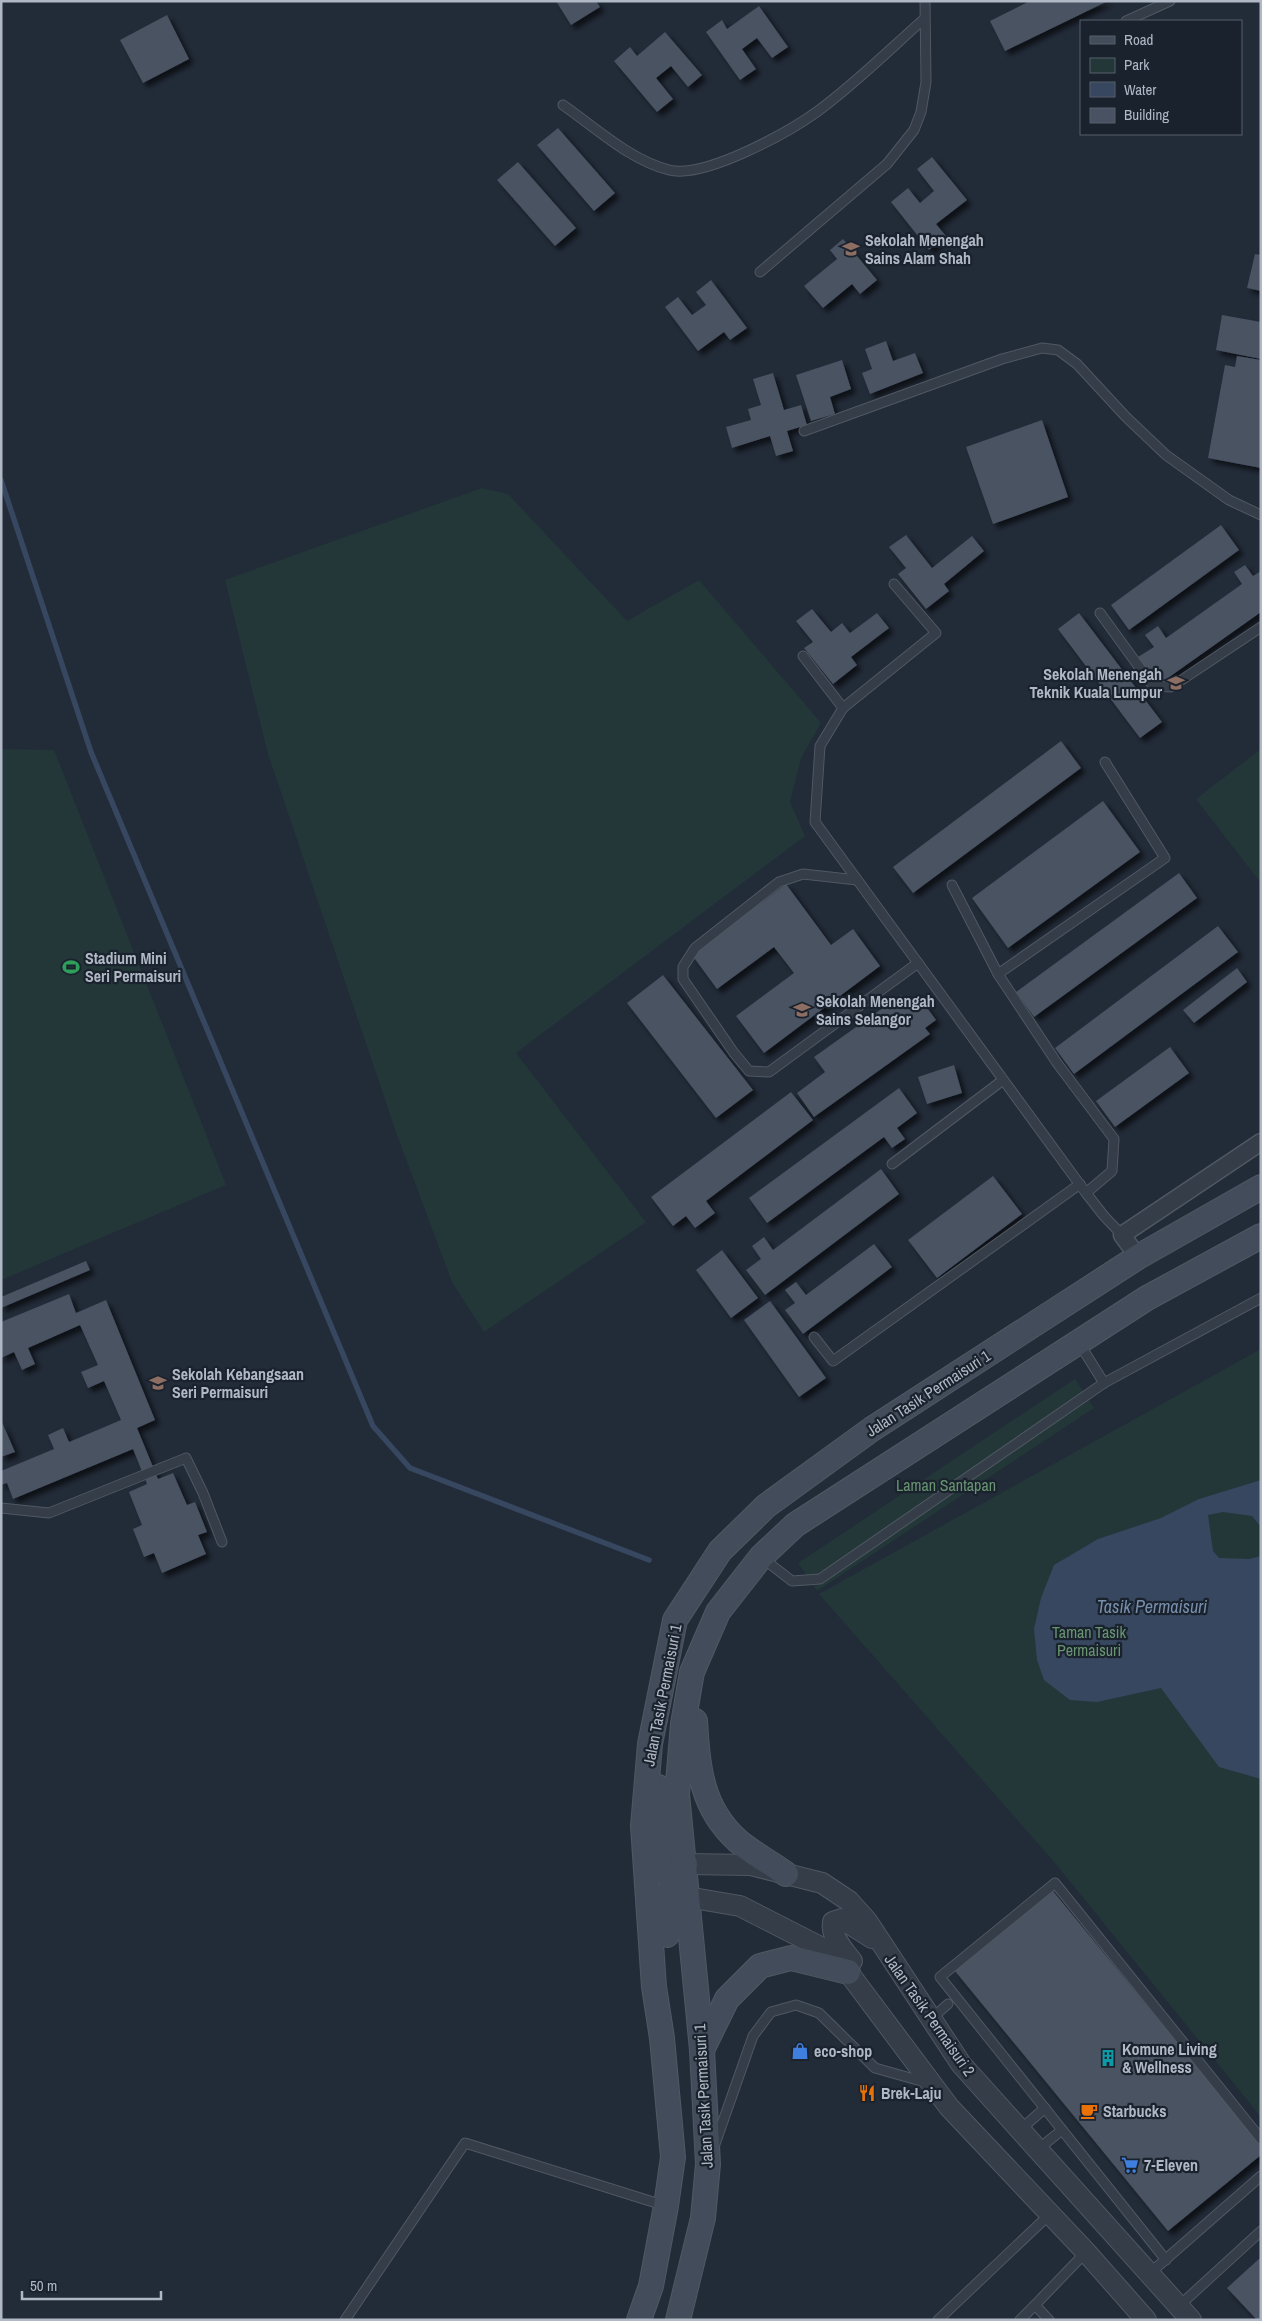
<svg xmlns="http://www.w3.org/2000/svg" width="1262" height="2321" viewBox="0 0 1262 2321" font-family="'Archivo Narrow',sans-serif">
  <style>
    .green { fill: #233739 }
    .water { fill: #36475f }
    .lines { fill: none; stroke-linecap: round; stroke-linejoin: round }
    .stream { stroke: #36475f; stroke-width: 5.5 }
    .building { fill: #485262; filter: url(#shadow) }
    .service-casing { stroke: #505863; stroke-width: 11 }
    .minor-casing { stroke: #505863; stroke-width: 19 }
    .tertiary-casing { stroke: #505863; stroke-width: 22 }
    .secondary-casing { stroke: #505863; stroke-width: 26 }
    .service { stroke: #353d48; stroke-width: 9 }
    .minor { stroke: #353d48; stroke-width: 16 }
    .tertiary { stroke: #353d48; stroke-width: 20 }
    .secondary { stroke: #434c5b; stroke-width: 24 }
    .labels { text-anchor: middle; stroke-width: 4.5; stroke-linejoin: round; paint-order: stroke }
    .poi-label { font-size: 16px; font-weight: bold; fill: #b0b8c5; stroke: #1a222d; text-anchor: start }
    .street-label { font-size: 16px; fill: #b0b8c5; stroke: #1a222d }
    .park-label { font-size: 16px; fill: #689471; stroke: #1a222d }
    .water-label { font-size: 18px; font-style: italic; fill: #788fac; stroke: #1a222d }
  </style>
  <defs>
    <filter id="shadow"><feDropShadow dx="4.5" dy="4.5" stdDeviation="2.5" flood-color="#0009"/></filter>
  </defs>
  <rect width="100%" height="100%" fill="#222b38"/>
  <g class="green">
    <path d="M 482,488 L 508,494 L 627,621 L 699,580 L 821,723 L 801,758 L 790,802 L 805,836 L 516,1053 L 646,1222 L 484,1332 L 452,1282 L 396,1132 L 268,754 L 225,580 Z"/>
    <path d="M 1,749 L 54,750 L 226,1185 L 1,1280 Z"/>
    <path d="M 1261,749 L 1261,883 L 1196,799 Z"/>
    <path d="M 1261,1349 L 1261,2117 L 1055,1863 L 819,1594 Z"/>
    <path d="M 1075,1379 L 1094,1408 L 817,1591 L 798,1563 Z"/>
  </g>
  <path class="water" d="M 1261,1480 L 1261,1527 L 1252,1516 L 1223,1512 L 1208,1515 L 1213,1551 L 1219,1558 L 1249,1559 L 1261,1556 L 1261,1779 L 1219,1767 L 1161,1688 L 1097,1702 L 1070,1700 L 1044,1680 L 1037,1660 L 1034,1629 L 1041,1598 L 1054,1565 L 1098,1539 L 1161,1518 L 1199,1499 Z"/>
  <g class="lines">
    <path class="stream" d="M 1,480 L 91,752 L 373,1426 L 410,1468 L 649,1560"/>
  </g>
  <g class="building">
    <path d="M 556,1 L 596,1 L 600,7 L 571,25 Z"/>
    <path d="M 1030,1 L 1108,1 L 1005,51 L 990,21 Z"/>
    <path d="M 759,6 L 788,47 L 772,58 L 757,38 L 742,49 L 756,69 L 740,80 L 706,32 L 722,20 L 727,29 Z"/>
    <path d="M 167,15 L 189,59 L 143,83 L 120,40 Z"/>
    <path d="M 665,32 L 702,75 L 688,87 L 671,66 L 656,78 L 673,99 L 657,112 L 614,61 L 630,47 L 637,56 Z"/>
    <path d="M 558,128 L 615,193 L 594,211 L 537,145 Z"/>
    <path d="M 932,157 L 967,200 L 936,224 L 946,236 L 929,250 L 891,202 L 908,188 L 920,203 L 934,191 L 917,169 Z"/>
    <path d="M 518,162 L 576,228 L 555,246 L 497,180 Z"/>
    <path d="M 843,239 L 877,280 L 860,294 L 852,284 L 823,308 L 804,286 L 837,259 L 830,250 Z"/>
    <path d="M 1255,254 L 1261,255 L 1261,291 L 1247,288 Z"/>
    <path d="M 711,280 L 747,328 L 730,340 L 724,332 L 698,351 L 665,307 L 678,297 L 692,315 L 706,305 L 696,292 Z"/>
    <path d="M 1222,315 L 1261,322 L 1261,359 L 1216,350 Z"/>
    <path d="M 886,341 L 893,361 L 915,353 L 923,373 L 870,394 L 862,373 L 872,369 L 865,349 Z"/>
    <path d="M 1237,356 L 1261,360 L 1261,468 L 1208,458 L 1225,365 L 1235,367 Z"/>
    <path d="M 842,360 L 851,389 L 830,397 L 835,414 L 811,421 L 796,375 Z"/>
    <path d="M 773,373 L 784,410 L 801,405 L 807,425 L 787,431 L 793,451 L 776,456 L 770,436 L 732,448 L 726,427 L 751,420 L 748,409 L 761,405 L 753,379 Z"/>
    <path d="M 1042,420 L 1068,497 L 993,524 L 966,447 Z"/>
    <path d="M 1221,525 L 1239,550 L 1129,630 L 1111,605 Z"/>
    <path d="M 906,535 L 932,568 L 972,536 L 984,551 L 944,584 L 949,591 L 926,609 L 898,574 L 906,568 L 889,547 Z"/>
    <path d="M 1245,565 L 1253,576 L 1261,571 L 1261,612 L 1158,685 L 1138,657 L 1154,647 L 1145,635 L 1158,626 L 1166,638 L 1242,584 L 1234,572 Z"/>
    <path d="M 812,609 L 831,632 L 842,623 L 850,633 L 877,613 L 889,628 L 851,657 L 857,665 L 833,684 L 804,648 L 813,642 L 796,621 Z"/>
    <path d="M 1079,613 L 1162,722 L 1140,738 L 1058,629 Z"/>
    <path d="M 1061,741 L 1081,768 L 913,893 L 893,867 Z"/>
    <path d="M 1103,801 L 1140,852 L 1008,948 L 972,898 Z"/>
    <path d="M 1179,873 L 1197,898 L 1034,1017 L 1016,992 Z"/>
    <path d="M 786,884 L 831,945 L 853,929 L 880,966 L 764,1053 L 736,1016 L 794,973 L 774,947 L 717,989 L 692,955 Z"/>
    <path d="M 1218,926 L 1238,952 L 1074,1074 L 1055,1048 Z"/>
    <path d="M 1237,968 L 1247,982 L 1194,1023 L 1183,1010 Z"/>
    <path d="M 663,975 L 753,1090 L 716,1118 L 627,1003 Z"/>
    <path d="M 901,995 L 909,1006 L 920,998 L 936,1020 L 925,1028 L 930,1034 L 814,1117 L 797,1093 L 825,1072 L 814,1057 Z"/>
    <path d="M 1170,1047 L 1189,1073 L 1115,1127 L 1096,1101 Z"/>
    <path d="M 954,1065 L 962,1093 L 927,1104 L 918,1077 Z"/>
    <path d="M 899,1088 L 917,1113 L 897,1128 L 905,1139 L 892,1148 L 884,1137 L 767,1223 L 749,1198 Z"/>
    <path d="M 791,1092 L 813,1120 L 706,1201 L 715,1213 L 695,1228 L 686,1216 L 673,1226 L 651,1197 Z"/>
    <path d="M 881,1169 L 899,1194 L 765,1295 L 746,1270 L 761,1259 L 752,1246 L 764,1237 L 773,1250 Z"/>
    <path d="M 993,1176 L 1022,1214 L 937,1278 L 908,1240 Z"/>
    <path d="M 874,1244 L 892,1267 L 803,1334 L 785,1310 L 795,1303 L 785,1290 L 796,1282 L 806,1295 Z"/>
    <path d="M 722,1250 L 758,1298 L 731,1318 L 696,1270 Z"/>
    <path d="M 86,1261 L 90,1270 L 1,1308 L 1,1297 Z"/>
    <path d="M 69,1294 L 76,1313 L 106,1300 L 155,1420 L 137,1428 L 158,1479 L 173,1473 L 187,1505 L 195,1502 L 207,1532 L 198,1535 L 206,1554 L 162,1573 L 154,1553 L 144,1557 L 133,1529 L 142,1525 L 129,1492 L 147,1484 L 133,1449 L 13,1499 L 7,1483 L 1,1485 L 1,1471 L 54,1449 L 48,1435 L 63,1428 L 69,1442 L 121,1420 L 104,1381 L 88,1388 L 81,1372 L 98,1365 L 80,1325 L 28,1348 L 35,1364 L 22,1370 L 14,1352 L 1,1358 L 1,1322 Z"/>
    <path d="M 770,1301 L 826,1378 L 799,1397 L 744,1320 Z"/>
    <path d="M 1,1420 L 15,1452 L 1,1457 Z"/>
    <path d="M 1053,1891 L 1261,2145 L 1261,2155 L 1168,2231 L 955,1971 Z"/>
    <path d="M 1261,2257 L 1261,2320 L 1257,2320 L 1227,2288 Z"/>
  </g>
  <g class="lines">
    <g class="service-casing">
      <g id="service">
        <path d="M 1126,21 L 1170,1"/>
        <path d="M 563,105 C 596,128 630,160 669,170 C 705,179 789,132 818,111 C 856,83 889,50 924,19"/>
        <path d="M 760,272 L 887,164 L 914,130 L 921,112 L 926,82 L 925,1"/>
        <path d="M 804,431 L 1002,359 L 1042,348 L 1058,350 L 1077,364 L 1126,417 L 1166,455 L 1229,500 L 1261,515"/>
        <path d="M 1100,613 L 1153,686 L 1171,687 L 1261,627"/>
        <path d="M 803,656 L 843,708 L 820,746 L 815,822 L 1086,1193 L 1104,1216 L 1122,1235"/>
        <path d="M 843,708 L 936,633 L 894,584"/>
        <path d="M 857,880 L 803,874 L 779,882 L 695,948 L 683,967 L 683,979 L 734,1053 L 749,1071 L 769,1072 L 918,963"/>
        <path d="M 952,885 L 998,974"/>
        <path d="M 892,1164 L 1003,1080"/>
        <path d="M 1086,1193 L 1112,1171 L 1114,1139 L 1057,1063 L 998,974 L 1165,858 L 1105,762"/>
        <path d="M 814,1337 L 833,1361 L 1080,1184"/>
        <path d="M 1079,1343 L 1104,1383"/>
        <path d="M 1,1508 L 49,1513 L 186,1458 L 203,1493 L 222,1542"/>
        <path d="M 761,1557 L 792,1581 L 820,1579 L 1104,1383 L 1261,1298"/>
        <path d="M 931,2019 L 948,2004"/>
        <path d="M 1020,2130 L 1045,2108"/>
        <path d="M 714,2147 L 753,2036 L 771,2012 L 796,2005 L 819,2013 L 875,2068 L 928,2083"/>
        <path d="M 1037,2150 L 1062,2130"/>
        <path d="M 1166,2260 L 940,1977 L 1055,1883 L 1261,2139"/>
        <path d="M 1150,2273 L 1261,2176"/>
        <path d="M 1179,2306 L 1261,2231"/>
        <path d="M 345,2320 L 465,2143 L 666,2206"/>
        <path d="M 938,2320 L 1050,2214"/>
        <path d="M 1020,2320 L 1035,2305"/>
        <path d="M 1049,2320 L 1035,2305 L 1086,2252"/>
      </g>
    </g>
    <g class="minor-casing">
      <path id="minor" d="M 1138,1257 L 1122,1235 L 1261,1142"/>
    </g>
    <g class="tertiary-casing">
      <g id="tertiary">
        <path d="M 685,1864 L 751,1865 L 822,1883 L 849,1901 L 867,1921 L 961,2064 L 1191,2320"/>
        <path d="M 687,1897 L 740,1906 L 830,1952 L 848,1972 L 949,2107 L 1086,2252 L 1146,2320"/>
        <path d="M 852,1961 C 844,1951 830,1936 833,1922 L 842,1919 L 872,1938"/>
      </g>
    </g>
    <g class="secondary-casing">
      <g id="secondary">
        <path d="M 695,1721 C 698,1768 701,1808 738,1841 C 752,1853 771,1863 786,1874"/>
        <path d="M 658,1787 C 660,1818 656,1868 680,1890"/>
        <path d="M 667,1935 C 664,1901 666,1892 685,1864"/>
        <path d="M 702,2050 L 727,1999 L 760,1966 L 791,1958 L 848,1972"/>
        <path d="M 639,2320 L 651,2286 L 666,2206 L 673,2157 L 662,2038 L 654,1987 L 643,1826 L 650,1744 L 675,1620 L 720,1551 L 766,1506 L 872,1429 L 1138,1257 L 1261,1187"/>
        <path d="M 678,2320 L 703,2218 L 708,2164 L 702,2050 L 677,1794 L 683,1724 L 692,1672 L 718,1612 L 761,1557 L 795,1525 L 1147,1298 L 1261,1236"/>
      </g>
    </g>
    <use href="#service" class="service"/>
    <use href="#minor" class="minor"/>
    <use href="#tertiary" class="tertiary"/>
    <use href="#secondary" class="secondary"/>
  </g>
  <defs>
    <g id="school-bare" transform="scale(1.35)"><path d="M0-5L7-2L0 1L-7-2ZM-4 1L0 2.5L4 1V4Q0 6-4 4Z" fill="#8d6e63" stroke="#1a222d" stroke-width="2.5" paint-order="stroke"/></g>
    <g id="stadium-bare" transform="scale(1.35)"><path d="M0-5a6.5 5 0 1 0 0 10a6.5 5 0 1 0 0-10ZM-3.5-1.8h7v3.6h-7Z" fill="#2e9e5b" stroke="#1a222d" stroke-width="2.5" paint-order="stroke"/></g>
    <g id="shop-bare" transform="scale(1.35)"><path d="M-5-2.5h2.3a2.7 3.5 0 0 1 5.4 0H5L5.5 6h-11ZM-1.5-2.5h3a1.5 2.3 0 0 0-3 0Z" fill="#3f7fe0" stroke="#1a222d" stroke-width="2.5" paint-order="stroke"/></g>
    <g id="building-bare" transform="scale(1.35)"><path d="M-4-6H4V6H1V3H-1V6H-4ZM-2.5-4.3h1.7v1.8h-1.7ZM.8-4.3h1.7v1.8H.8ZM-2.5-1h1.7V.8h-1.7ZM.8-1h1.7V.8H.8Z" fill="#0f9aa8" stroke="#1a222d" stroke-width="2.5" paint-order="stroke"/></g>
    <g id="restaurant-bare" transform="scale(1.35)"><path d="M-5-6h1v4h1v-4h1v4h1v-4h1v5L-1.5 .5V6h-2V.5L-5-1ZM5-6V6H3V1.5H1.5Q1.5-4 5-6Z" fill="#e8710a" stroke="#1a222d" stroke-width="2.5" paint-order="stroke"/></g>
    <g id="cafe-bare" transform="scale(1.35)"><path d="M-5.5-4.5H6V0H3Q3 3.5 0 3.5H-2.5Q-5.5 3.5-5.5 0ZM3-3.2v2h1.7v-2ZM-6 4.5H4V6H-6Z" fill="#e8710a" stroke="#1a222d" stroke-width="2.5" paint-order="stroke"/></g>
    <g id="supermarket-bare" transform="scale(1.35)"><path d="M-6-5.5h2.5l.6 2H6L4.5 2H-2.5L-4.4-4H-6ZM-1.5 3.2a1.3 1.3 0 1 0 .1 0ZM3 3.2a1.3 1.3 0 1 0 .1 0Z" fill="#3f7fe0" stroke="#1a222d" stroke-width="2.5" paint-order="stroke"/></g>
  </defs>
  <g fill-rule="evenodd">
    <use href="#school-bare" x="851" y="249"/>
    <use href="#school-bare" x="1176" y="683"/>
    <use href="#stadium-bare" x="71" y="967"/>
    <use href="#school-bare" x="802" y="1010"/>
    <use href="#school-bare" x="158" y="1383"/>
    <use href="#shop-bare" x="800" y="2051"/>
    <use href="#building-bare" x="1108" y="2058"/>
    <use href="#restaurant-bare" x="867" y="2093"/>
    <use href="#cafe-bare" x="1089" y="2111"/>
    <use href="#supermarket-bare" x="1130" y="2165"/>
  </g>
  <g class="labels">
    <g class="poi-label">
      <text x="865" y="246">Sekolah Menengah<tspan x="865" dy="18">Sains Alam Shah</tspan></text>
      <text x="1162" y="680" text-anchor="end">Sekolah Menengah<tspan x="1162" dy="18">Teknik Kuala Lumpur</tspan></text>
      <text x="85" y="964">Stadium Mini<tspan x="85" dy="18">Seri Permaisuri</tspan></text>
      <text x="816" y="1007">Sekolah Menengah<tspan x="816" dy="18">Sains Selangor</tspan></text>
      <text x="172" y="1380">Sekolah Kebangsaan<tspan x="172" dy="18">Seri Permaisuri</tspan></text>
      <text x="1122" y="2055">Komune Living<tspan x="1122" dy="18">&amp; Wellness</tspan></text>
      <text x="814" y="2057">eco-shop</text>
      <text x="881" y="2099">Brek-Laju</text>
      <text x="1103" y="2117">Starbucks</text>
      <text x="1144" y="2171">7-Eleven</text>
    </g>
    <g class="street-label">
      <text transform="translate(928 1393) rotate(-33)" y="6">Jalan Tasik Permaisuri 1</text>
      <text transform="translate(662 1695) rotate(-79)" y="6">Jalan Tasik Permaisuri 1</text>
      <text transform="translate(930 2015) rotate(55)" y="6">Jalan Tasik Permaisuri 2</text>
      <text transform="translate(703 2096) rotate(-93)" y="6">Jalan Tasik Permaisuri 1</text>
    </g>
    <g class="park-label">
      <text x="946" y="1491">Laman Santapan</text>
      <text x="1089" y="1638">Taman Tasik<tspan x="1089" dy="18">Permaisuri</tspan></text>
    </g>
    <g class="water-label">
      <text x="1152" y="1613">Tasik Permaisuri</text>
    </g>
  </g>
  <rect width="1262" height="2321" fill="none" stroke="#b0b8c5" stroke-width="5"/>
  <rect x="1080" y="20" width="162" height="115" fill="#1a222d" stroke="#565e6a"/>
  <rect x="1090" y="36" width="25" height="8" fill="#434c5b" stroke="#565e6a"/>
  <text x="1124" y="45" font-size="15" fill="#b0b8c5">Road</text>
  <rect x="1090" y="58" width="25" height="15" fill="#233739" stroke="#565e6a"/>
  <text x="1124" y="70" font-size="15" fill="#b0b8c5">Park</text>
  <rect x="1090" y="82" width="25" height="15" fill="#36475f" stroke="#565e6a"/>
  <text x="1124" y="95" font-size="15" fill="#b0b8c5">Water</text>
  <rect x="1090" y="108" width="25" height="15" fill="#485262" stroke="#565e6a"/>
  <text x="1124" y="120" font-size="15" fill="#b0b8c5">Building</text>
  <path d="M22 2291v8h139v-8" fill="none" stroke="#b0b8c5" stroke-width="2.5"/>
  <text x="30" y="2291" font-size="15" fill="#b0b8c5" stroke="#1a222d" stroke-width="4" paint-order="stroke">50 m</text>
</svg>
